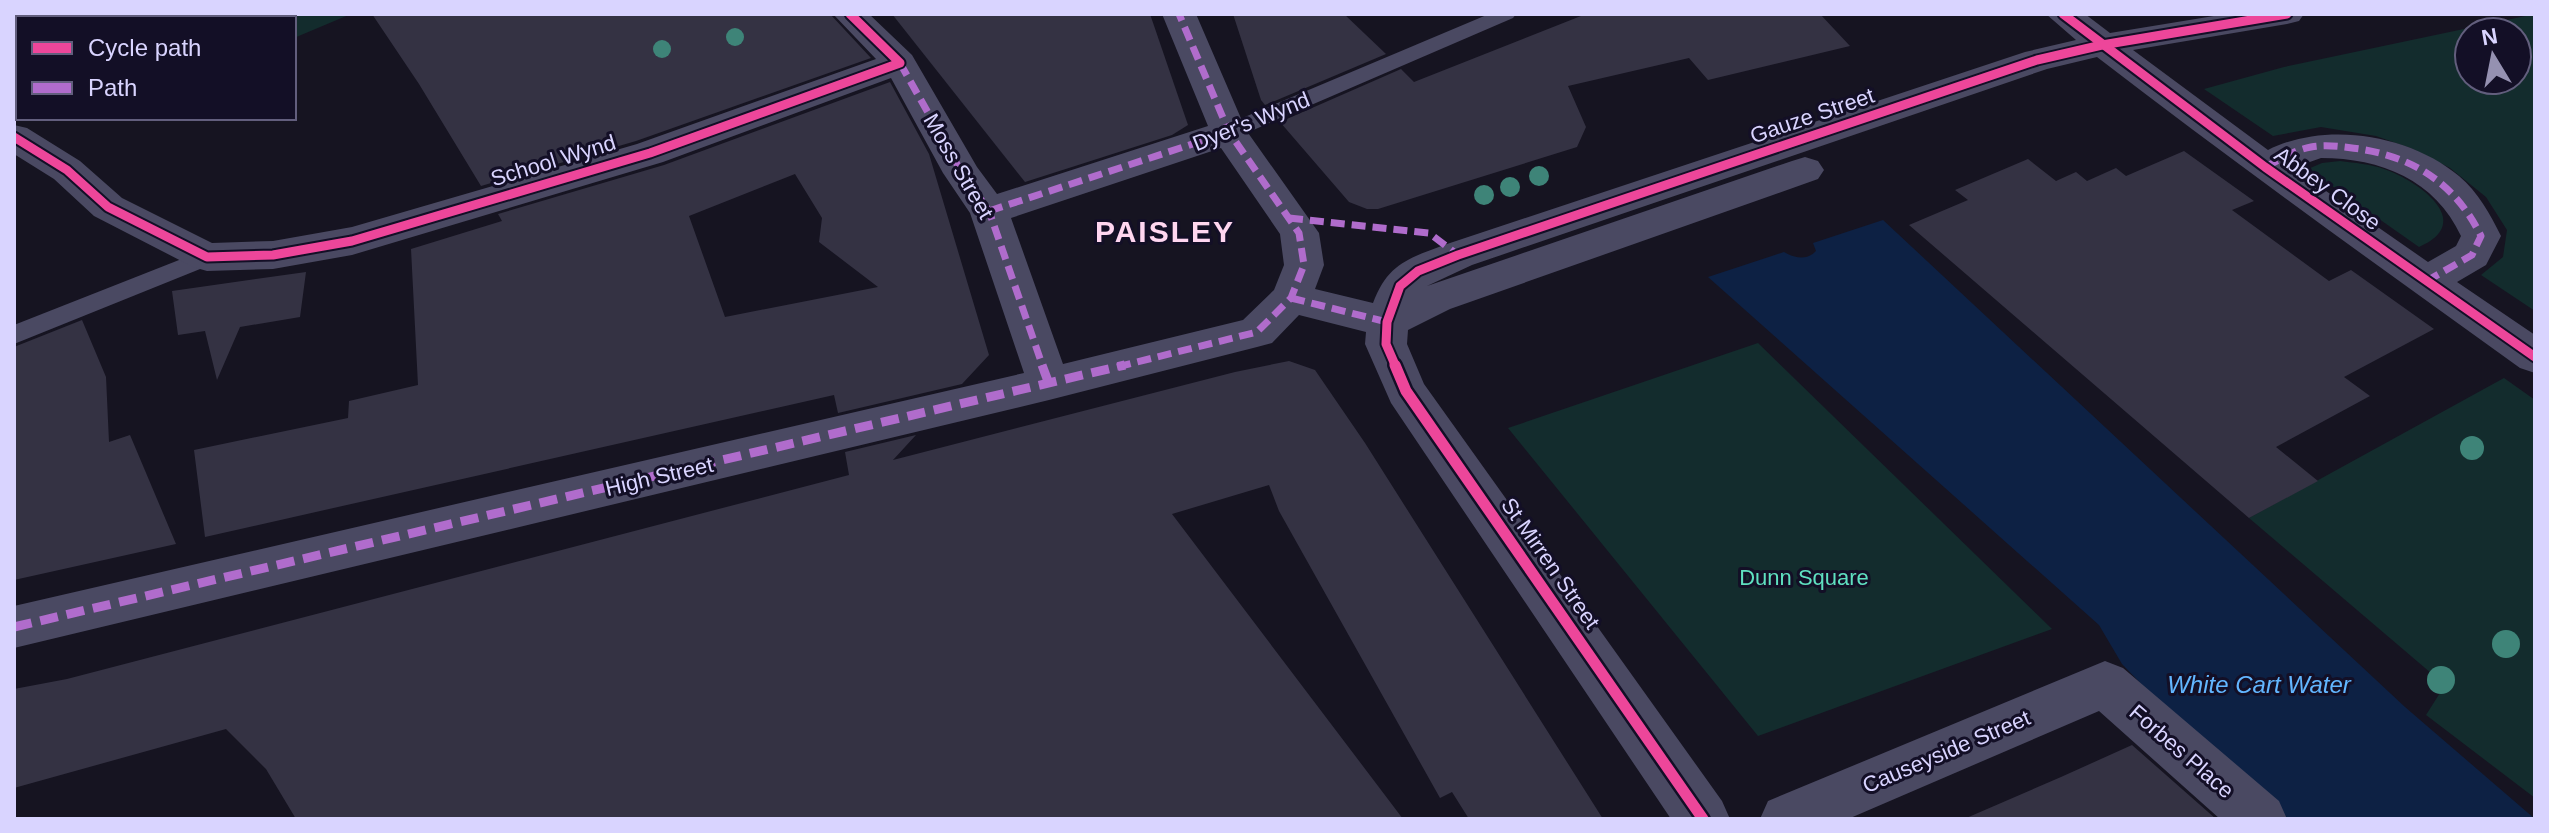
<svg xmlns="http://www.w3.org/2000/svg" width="2549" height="833" viewBox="0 0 2549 833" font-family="Arial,sans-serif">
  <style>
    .green { fill: #132c2d; fill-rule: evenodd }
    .water { fill: #0d2144 }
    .building { fill: #343243; fill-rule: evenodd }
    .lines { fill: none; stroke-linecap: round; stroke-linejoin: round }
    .lane { fill: #4a4962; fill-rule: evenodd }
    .street { fill: #4a4962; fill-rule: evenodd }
    .quiet-far1 { stroke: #b06ccc; stroke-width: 7; stroke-dasharray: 14 7; stroke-linecap: butt }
    .quiet { stroke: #b06ccc; stroke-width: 9; stroke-dasharray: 18 9; stroke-linecap: butt }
    .cycleway-far1-casing { stroke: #130f26; stroke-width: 13 }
    .cycleway-casing { stroke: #130f26; stroke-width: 16 }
    .cycleway-far1 { stroke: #ed469a; stroke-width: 9 }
    .cycleway { stroke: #ed469a; stroke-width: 11 }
    .tree { fill: #3e8478 }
    .labels { text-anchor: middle; stroke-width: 6; stroke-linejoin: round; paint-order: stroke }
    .street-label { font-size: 22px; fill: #d9d4ff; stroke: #130f26 }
    .park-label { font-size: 22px; fill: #5fe0c0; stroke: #130f26 }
    .water-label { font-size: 24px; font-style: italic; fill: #62b6ff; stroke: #130f26 }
    .district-label { font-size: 30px; font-weight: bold; letter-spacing: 2px; fill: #ffd6f0; stroke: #130f26 }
  </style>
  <rect width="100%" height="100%" fill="#161421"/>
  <g class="green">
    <path d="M 108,14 L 351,14 L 294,38 L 294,18 L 141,18 L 136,14 L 113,18 Z"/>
    <path d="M 2535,14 L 2535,311 L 2481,275 L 2503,257 L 2507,230 L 2486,197 L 2450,168 L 2413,149 L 2376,136 L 2321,127 L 2273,136 L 2204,89 L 2284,67 ZM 2469,32 L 2517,32 L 2517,80 L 2469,80 Z"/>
    <path d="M 2340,161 C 2355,163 2370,164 2384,169 C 2418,181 2477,222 2419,247 L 2308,169 L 2322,163 Z"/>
    <path d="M 1758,343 L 2052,629 L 1758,736 L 1508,428 Z"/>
    <path d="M 2504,378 L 2535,400 L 2535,798 L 2426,715 L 2445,685 L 2249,518 Z"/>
  </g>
  <path class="water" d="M 1883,220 L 2405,707 L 2535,819 L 2289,819 L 2203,748 L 2122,664 L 2099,625 L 1708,277 L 1784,252 C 1794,258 1807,261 1816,251 L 1813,243 Z"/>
  <g class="building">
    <path d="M 372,14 L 830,14 L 871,58 L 636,141 L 481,186 L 419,84 Z"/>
    <path d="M 892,14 L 1150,14 L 1188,125 L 1172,135 L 1025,182 Z"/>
    <path d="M 1233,14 L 1344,14 L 1386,54 L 1265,105 L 1261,100 Z"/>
    <path d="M 1586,14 L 1820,14 L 1850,46 L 1708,80 L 1689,58 L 1568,86 L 1586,127 L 1577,147 L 1378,209 L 1367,209 L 1349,202 L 1280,122 L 1401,69 L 1414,82 Z"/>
    <path d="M 890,82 L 929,154 L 989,355 L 962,384 L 838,413 L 834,395 L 205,537 L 194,450 L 348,418 L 349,401 L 418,385 L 411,249 L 502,221 L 498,214 L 664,165 ZM 795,174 L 822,218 L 819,242 L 878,287 L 725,317 L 689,216 Z"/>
    <path d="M 2184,151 L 2254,201 L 2232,210 L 2329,281 L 2351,270 L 2434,329 L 2344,377 L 2370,396 L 2276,447 L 2318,481 L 2249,518 L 1909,225 L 1968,200 L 1955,190 L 2028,159 L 2056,181 L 2076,172 L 2087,181 L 2116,168 L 2126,176 Z"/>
    <path d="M 306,272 L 300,317 L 240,327 L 217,380 L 205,331 L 178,335 L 172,291 Z"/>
    <path d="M 82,320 L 106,377 L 109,442 L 130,435 L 176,544 L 14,580 L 14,347 Z"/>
    <path d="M 1289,361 L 1315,370 L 1365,443 L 1603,819 L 1469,819 L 1452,792 L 1440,798 L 1279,511 L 1269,485 L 1172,514 L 1403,819 L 296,819 L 266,769 L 226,729 L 14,788 L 14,689 L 67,679 L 849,475 L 845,452 L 916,435 L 893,460 L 1235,372 Z"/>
    <path d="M 2132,745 L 2216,819 L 1964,819 L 2061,777 Z"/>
  </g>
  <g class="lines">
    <g class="lane">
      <path d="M 1489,14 L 1516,14 L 1513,18 L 1237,137 L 1221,137 L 1218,132 L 1221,127 Z"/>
      <path d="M 207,249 L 215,251 L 219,257 L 215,263 L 14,344 L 14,325 Z"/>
    </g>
    <g class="street">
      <path d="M 833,14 L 869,14 L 912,55 L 977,167 L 997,194 L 1208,126 L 1162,14 L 1196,14 L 1246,130 L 1319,233 L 1324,265 L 1315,289 L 1373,303 C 1388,264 1407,259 1444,245 L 2025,52 L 2076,40 L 2046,14 L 2085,14 L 2110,33 L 2226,14 L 2304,14 L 2299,21 L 2287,24 L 2133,50 L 2268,150 C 2325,121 2409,134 2459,176 C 2478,192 2490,214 2501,236 L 2486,265 L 2457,282 L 2535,335 L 2535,373 L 2520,368 C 2378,266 2236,164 2097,57 L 2047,69 L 1472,265 L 1427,286 L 1792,161 L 1805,157 L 1818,161 L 1824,170 L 1818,179 L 1450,309 L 1408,330 L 1407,344 L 1424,384 L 1722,801 L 1730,819 L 1671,819 L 1391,403 L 1365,344 L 1366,332 L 1299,315 L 1272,343 L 1257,347 L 1049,400 L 14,648 L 14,606 L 1024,373 L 970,213 L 943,173 L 891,78 L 663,162 L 352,255 L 273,269 L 207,271 L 193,267 L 94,216 L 54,179 L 14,154 L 14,125 L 27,128 L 80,161 L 122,198 L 212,243 L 273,241 L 352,227 L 637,144 L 876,59 ZM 1221,148 L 1280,234 L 1284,265 L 1274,290 L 1243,320 L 1063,364 L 1011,218 ZM 2321,158 C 2381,158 2435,180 2461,236 L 2456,246 L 2428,262 L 2293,168 Z"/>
      <path d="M 2105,661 L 2123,668 L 2279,801 L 2287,819 L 2220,819 L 2099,711 L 1848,819 L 1760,819 L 1768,801 Z"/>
    </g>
    <g class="quiet-far1">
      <path d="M 900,63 L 962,173 L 989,211 L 1043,367"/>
      <path d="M 2265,167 C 2280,160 2294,150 2311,147 C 2327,144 2344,147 2360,149 C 2416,158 2456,185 2481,236 L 2472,255 L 2425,282"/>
      <path d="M 989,211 L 1229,132"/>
      <path d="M 1289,218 L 1429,233 L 1458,255"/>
      <path d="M 1291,298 L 1387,322"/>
      <path d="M 1117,367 L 1257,332 L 1291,298 L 1304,265 L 1299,233 L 1229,132 L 1179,14"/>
    </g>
    <g class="quiet">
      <path d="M 1042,365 L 1049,384"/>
      <path d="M 14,627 L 1125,365"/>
    </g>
    <g class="cycleway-far1-casing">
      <g id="cycleway-far1">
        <path d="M 2063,14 L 2265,167 L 2535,357"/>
        <path d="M 14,137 L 67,170 L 108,207 L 207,257 L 273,255 L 352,241 L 650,153 L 900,63 L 850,14"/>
        <path d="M 1396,367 L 1386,344 L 1387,322 L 1400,286 L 1418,271 L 1458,255 L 2037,60 L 2102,45 L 2287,14"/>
      </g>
    </g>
    <g class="cycleway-casing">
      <path id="cycleway" d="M 1395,365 L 1406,391 L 1703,819"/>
    </g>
    <use href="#cycleway-far1" class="cycleway-far1"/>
    <use href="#cycleway" class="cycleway"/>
  </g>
  <g class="tree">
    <circle cx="735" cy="37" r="9"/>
    <circle cx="662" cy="49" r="9"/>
    <circle cx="1539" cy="176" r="10"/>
    <circle cx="1510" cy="187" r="10"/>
    <circle cx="1484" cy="195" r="10"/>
    <circle cx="2472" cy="448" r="12"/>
    <circle cx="2506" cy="644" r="14"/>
    <circle cx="2441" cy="680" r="14"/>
  </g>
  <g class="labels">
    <g class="street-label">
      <text transform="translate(1812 115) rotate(-19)" y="8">Gauze Street</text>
      <text transform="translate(1251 121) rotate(-22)" y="8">Dyer's Wynd</text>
      <text transform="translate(553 160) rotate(-17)" y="8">School Wynd</text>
      <text transform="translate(959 166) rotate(60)" y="8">Moss Street</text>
      <text transform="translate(2328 188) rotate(36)" y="8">Abbey Close</text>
      <text transform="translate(659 476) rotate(-13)" y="8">High Street</text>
      <text transform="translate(1551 563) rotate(55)" y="8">St Mirren Street</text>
      <text transform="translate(1946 751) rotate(-23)" y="8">Causeyside Street</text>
      <text transform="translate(2182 751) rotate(41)" y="8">Forbes Place</text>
    </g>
    <g class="park-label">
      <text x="1804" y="585">Dunn Square</text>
    </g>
    <g class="water-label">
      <text x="2259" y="693">White Cart Water</text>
    </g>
    <g class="district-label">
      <text x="1165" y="242">PAISLEY</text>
    </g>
  </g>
  <rect width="2549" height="833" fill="none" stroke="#d9d4ff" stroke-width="32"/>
  <rect x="16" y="16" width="280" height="104" fill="#130f26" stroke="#625e7d" stroke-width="2"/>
  <rect x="32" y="42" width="40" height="12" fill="#ed469a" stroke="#625e7d" stroke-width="2"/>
  <text x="88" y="56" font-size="24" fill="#d9d4ff">Cycle path</text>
  <rect x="32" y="82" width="40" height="12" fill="#b06ccc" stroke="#625e7d" stroke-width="2"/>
  <text x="88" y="96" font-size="24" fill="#d9d4ff">Path</text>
  <g transform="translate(2493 56) rotate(350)"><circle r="38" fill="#130f26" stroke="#625e7d" stroke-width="2"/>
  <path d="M0-6L14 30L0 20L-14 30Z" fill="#9591b1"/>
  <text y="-12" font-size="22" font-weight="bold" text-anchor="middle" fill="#d9d4ff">N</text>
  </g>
</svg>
